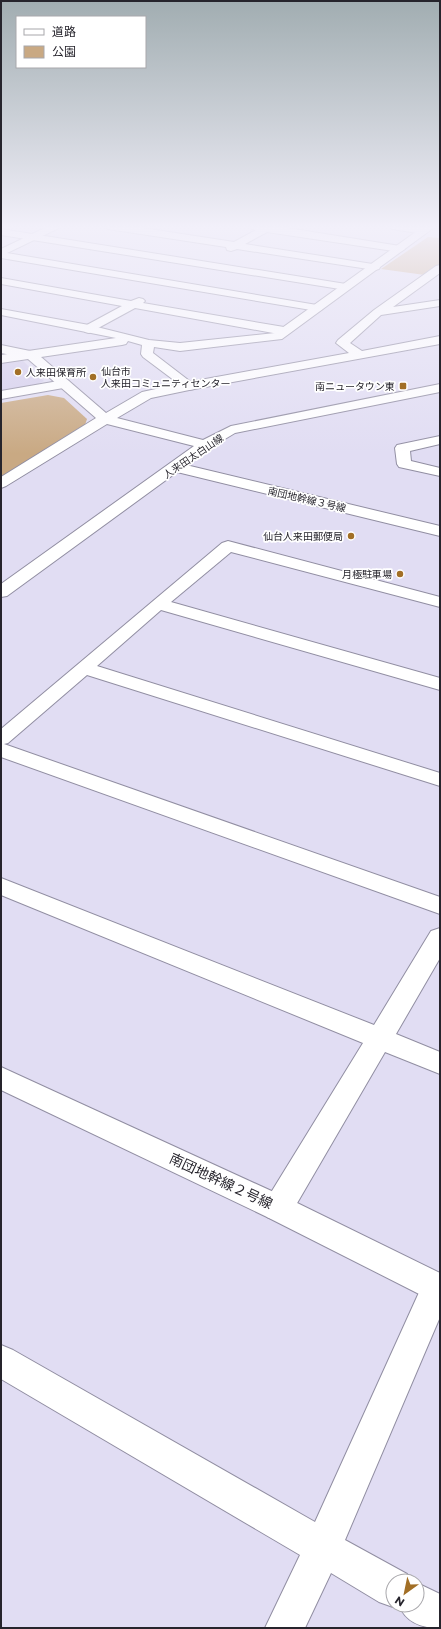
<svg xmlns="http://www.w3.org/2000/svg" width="441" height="1629" viewBox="0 0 441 1629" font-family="Montserrat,'Noto Sans JP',sans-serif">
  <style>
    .built { fill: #d5cfec }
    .green { fill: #c9a983 }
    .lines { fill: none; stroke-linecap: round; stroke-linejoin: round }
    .minor-casing { stroke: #918ea2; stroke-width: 2 }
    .tertiary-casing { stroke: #918ea2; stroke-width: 2 }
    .minor { fill: #fff; fill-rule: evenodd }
    .tertiary { fill: #fff; fill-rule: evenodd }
    .poi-dot { fill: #a26f26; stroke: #fff; stroke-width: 1.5 }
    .labels { text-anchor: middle; stroke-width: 3.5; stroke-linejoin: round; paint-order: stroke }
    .far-poi-label { font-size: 10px; fill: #26242c; stroke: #fff; text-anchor: end }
    .far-street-label { font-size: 10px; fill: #26242c; stroke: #fff }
    .near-street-label { font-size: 14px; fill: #26242c; stroke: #fff }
  </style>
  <rect width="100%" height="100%" fill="#e1ddf3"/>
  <path class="built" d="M 13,360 L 23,361 L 44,381 L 38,384 L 1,391 L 1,362 Z"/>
  <g class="green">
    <path d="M 428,237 L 440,238 L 440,264 L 425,275 L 381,269 Z"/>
    <path d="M 48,395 L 64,398 L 87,419 L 85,425 L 1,477 L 1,403 Z"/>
  </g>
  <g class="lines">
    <g class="minor-casing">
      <g id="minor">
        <path d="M 103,226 L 130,226 L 234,242 L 256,230 L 252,229 L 251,226 L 275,226 L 400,246 L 405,249 L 400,252 L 267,232 L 245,244 L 379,265 L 380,267 L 379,269 L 375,270 L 237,249 L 231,251 L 227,250 L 226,247 L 108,229 Z"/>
        <path d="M 387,226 L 413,226 L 427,229 L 429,231 L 424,234 L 392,229 Z"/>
        <path d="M 1,229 L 346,284 L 351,287 L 346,290 L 1,235 Z"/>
        <path d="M 1,252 L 317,305 L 321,306 L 323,308 L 321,310 L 317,311 L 1,258 Z"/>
        <path d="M 440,265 L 440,273 L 393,307 L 440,300 L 440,306 L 381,315 L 350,343 L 362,351 L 440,336 L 440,344 L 189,390 L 184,389 L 182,386 L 184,383 L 189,382 L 349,353 L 336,343 L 338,340 L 374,310 L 436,266 Z"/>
        <path d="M 1,278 L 131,301 L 139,298 L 143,299 L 145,301 L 143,303 L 284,327 L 288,328 L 290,331 L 288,334 L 284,335 L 135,308 L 89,333 L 85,332 L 83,329 L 85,326 L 122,306 L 1,284 Z"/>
        <path d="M 1,345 L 35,352 L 37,355 L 35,358 L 31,359 L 1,353 Z"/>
        <path d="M 64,380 L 69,381 L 70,384 L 69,387 L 1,399 L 1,391 Z"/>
        <path d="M 440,436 L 440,444 L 410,451 L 411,461 L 440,468 L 440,476 L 399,467 L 397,464 L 395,448 L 397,445 Z"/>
        <path d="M 228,541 L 440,597 L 440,607 L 231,552 L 171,602 L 440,678 L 440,690 L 161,610 L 97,666 L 440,773 L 440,786 L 87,675 L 8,743 L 4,744 L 440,897 L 440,914 L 1,757 L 1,729 L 222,543 Z"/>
        <path d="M 1,878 L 374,1025 L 431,931 L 440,928 L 440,958 L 396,1034 L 440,1052 L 440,1074 L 385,1052 L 289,1217 L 278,1221 L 267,1217 L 263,1208 L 267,1199 L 363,1043 L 1,895 Z"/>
        <path d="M 437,1272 L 440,1274 L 440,1317 L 345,1540 L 407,1574 L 409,1581 L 393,1581 L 393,1605 L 398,1605 L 393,1607 L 379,1602 L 331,1573 L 305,1628 L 265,1628 L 300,1555 L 1,1379 L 1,1345 L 13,1350 L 315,1522 L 426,1277 Z"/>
        <path d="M 417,1583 L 440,1594 L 440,1628 C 422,1628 406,1623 399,1605 L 417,1605 Z"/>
      </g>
    </g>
    <g class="tertiary-casing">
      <g id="tertiary">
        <path d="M 49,226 L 63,226 L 1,256 L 1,249 Z"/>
        <path d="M 424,226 L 436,226 L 282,339 L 180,351 L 154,347 L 153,353 L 196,386 L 194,389 L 151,398 L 117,418 L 203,440 L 231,426 L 440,384 L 440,392 L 235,433 L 210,448 L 186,465 L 440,526 L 440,536 L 177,472 L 7,596 L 1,597 L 1,584 L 194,446 L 107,424 L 6,486 L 1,488 L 1,477 L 96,418 L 28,359 L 1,363 L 1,355 L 116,338 L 1,315 L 1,309 L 89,325 L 149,340 L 180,343 L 275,333 ZM 128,341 L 142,345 L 141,354 L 143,357 L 179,384 L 142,392 L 106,413 L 41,357 L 122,345 L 126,344 Z"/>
        <path d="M 1,1067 L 289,1199 L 440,1273 L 440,1304 L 429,1299 L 267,1217 L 1,1090 Z"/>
      </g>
    </g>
    <use href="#minor" class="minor"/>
    <use href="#tertiary" class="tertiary"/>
  </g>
  <linearGradient id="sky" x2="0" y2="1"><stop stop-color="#a1adb1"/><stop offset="0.5" stop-color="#f2f0fa"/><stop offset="1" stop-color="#f2f0fa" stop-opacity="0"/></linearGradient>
  <rect width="441" height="454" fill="url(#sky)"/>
  <g class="poi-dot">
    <circle cx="18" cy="372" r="4"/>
    <circle cx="93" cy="377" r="4"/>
    <rect x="399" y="382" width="8" height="8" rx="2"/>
    <circle cx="351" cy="536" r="4"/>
    <circle cx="400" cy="574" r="4"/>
  </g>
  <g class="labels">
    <g class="far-poi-label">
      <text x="101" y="375" text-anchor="start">仙台市<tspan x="101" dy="12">人来田コミュニティセンター</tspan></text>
      <text x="26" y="376" text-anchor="start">人来田保育所</text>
      <text x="395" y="390">南ニュータウン東</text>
      <text x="343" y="540">仙台人来田郵便局</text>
      <text x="392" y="578">月極駐車場</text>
    </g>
    <g class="far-street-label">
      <text transform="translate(193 456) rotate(-34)" y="4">人来田太白山線</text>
      <text transform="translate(307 499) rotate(13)" y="4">南団地幹線３号線</text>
    </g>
    <g class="near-street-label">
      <text transform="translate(221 1181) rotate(25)" y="5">南団地幹線２号線</text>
    </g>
  </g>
  <rect width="441" height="1629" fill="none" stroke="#26242c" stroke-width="4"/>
  <rect x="16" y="16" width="130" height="52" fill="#ffffff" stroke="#a8a7ab"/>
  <rect x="24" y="29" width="20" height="6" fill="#ffffff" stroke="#a8a7ab"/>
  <text x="52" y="36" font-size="12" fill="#26242c">道路</text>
  <rect x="24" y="46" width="20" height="12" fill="#c9a983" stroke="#a8a7ab"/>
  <text x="52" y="56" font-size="12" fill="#26242c">公園</text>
  <g transform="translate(405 1593) rotate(213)"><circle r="19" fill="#ffffff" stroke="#a8a7ab"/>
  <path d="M0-3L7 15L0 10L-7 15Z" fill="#a26f26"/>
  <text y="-6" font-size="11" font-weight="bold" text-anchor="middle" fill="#26242c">N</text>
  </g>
</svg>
